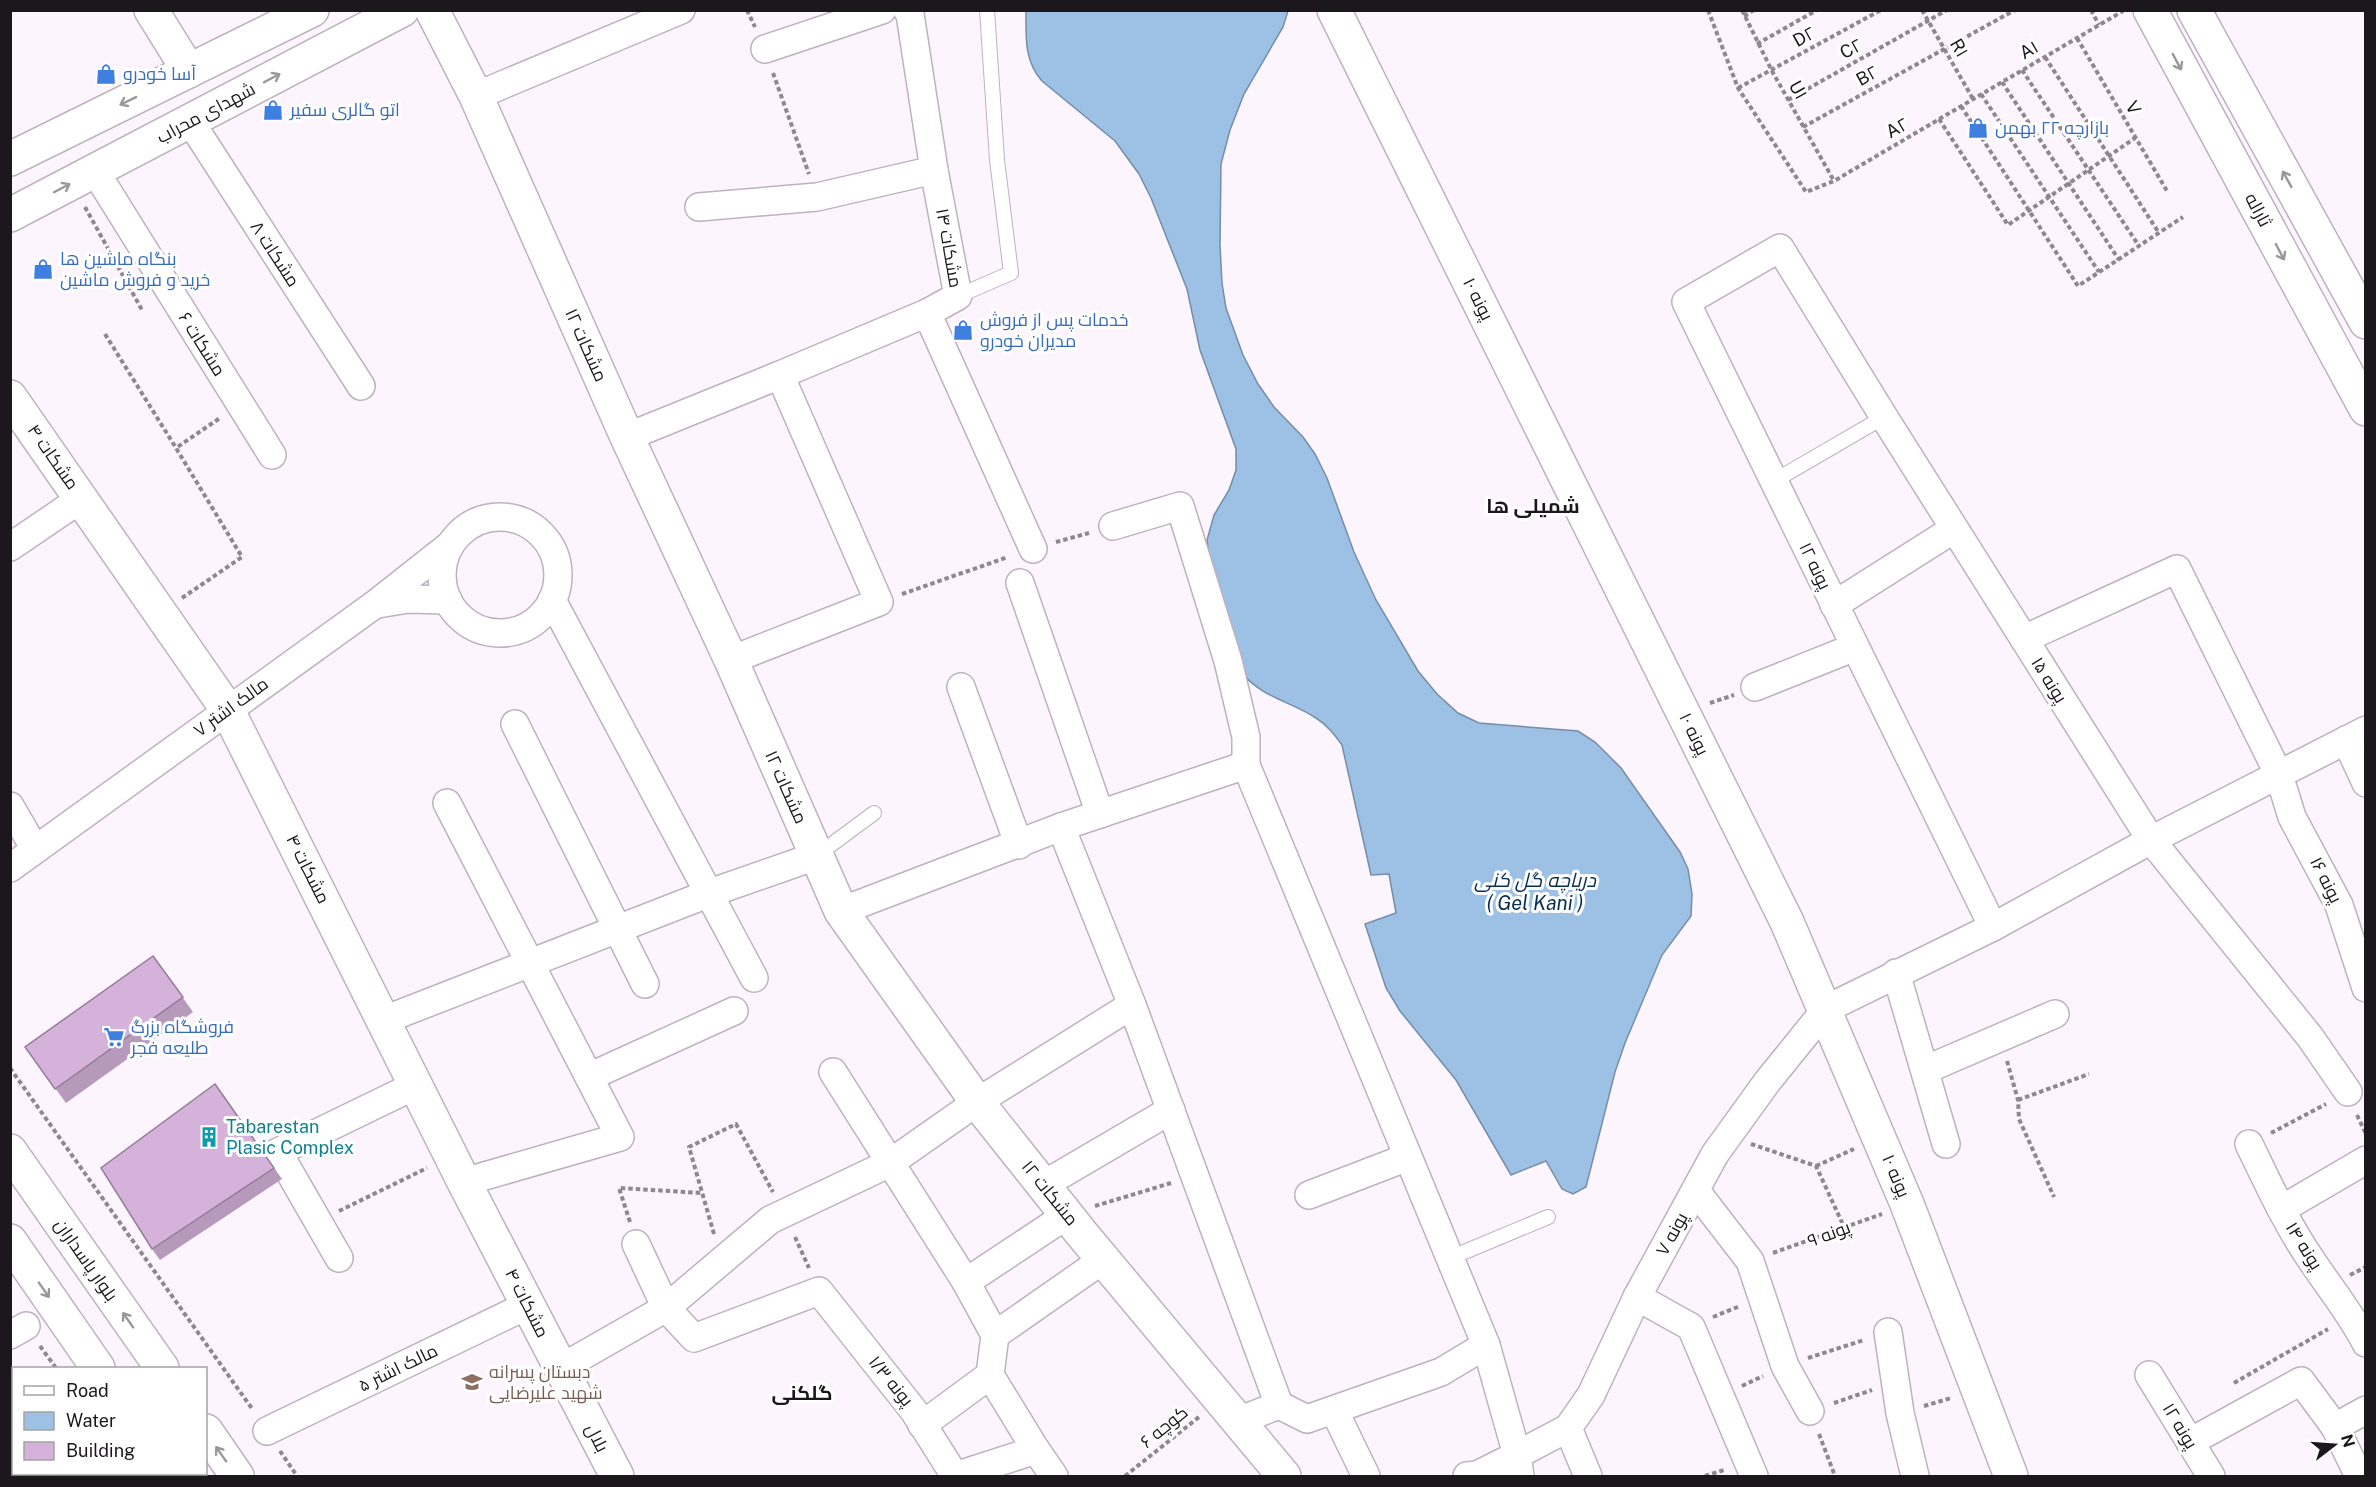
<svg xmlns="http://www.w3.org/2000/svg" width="2376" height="1487" viewBox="0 0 2376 1487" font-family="'Public Sans',Cairo,sans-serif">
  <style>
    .water { fill: #9dc0e5; stroke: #768da9; stroke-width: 1.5 }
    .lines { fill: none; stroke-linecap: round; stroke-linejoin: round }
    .lane-casing { stroke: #beb1c0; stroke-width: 16 }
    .street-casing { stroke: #beb1c0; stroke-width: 30 }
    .secondary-casing { stroke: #beb1c0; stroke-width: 36 }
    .primary-casing { stroke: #beb1c0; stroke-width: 36 }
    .path { stroke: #8e878e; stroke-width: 4; stroke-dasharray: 4.5 3; stroke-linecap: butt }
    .lane { stroke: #fff; stroke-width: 14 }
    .street { stroke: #fff; stroke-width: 27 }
    .secondary { stroke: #fff; stroke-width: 33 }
    .primary { stroke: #fff; stroke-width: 33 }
    .wall { fill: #b699bb }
    .building { fill: #d4b2d9; stroke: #947d98; stroke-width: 1.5 }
    .oneway { stroke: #999799 }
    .labels { text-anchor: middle; stroke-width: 6; stroke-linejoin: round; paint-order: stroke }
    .street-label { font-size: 18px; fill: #1c171c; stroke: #fff }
    .shop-label { font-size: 18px; fill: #366cbe; stroke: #fff; text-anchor: start }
    .culture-label { font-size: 18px; fill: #0d838f; stroke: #fff; text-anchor: start }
    .education-label { font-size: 18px; fill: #785e54; stroke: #fff; text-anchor: start }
    .neighbourhood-label { font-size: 20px; font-weight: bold; fill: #1c171c; stroke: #fff }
    .water-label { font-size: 20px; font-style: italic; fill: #082f52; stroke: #fff }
  </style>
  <rect width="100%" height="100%" fill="#fdf5fe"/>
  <path class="water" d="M 1026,11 L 1288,11 L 1283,27 L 1244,94 L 1230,130 L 1221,164 L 1220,245 L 1222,283 L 1226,308 L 1243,355 L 1258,384 L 1274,407 L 1303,437 L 1315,454 L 1327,478 L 1354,552 L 1376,600 L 1418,671 L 1437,694 L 1458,713 L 1479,723 L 1578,731 L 1595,742 L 1621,768 L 1680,852 L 1688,869 L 1692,894 L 1691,916 L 1662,955 L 1625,1043 L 1615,1072 L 1586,1187 L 1573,1194 L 1562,1189 L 1546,1161 L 1511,1175 L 1456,1080 L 1400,1011 L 1386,988 L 1365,924 L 1396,913 L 1389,874 L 1371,875 L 1342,745 C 1334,734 1327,725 1316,718 C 1290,701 1259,697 1240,670 L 1210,564 L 1207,540 L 1214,515 L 1229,490 L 1236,470 L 1236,449 L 1200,350 L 1187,289 L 1151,198 L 1139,174 L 1115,141 L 1042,81 C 1024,61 1026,37 1026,11 Z"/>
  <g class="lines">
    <g class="lane-casing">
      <g id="lane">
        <path d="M 958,296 L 1011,273 L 997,160 L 987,10"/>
        <path d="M 1774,481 L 1884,417"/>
        <path d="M 816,856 L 874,813"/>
        <path d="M 1450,1258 L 1548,1217"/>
      </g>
    </g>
    <g class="street-casing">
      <g id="street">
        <path d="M 765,49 L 882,10"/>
        <path d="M 476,96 L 681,10"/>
        <path d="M 190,121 L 361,386"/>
        <path d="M 95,171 L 272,455"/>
        <path d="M 699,207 L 817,197 L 934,170"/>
        <path d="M 927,313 L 1033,549"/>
        <path d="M 780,375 L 927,313 L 958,296 L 934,170 L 910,14 L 907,10"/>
        <path d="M 627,437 L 780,375 L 879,602 L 731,660"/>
        <circle cx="500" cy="575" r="58"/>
        <path d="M 1113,526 L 1180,506 L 1228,661 L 1246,737 L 1246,765"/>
        <path d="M 10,547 L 82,498"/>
        <path d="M 1020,583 L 1100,814"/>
        <path d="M 552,600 L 754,978"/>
        <path d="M 378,604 L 408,599 L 448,600"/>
        <path d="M 1834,605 L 1954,529"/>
        <path d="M 2024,639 L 2177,569 L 2279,775 L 2292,817 L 2339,905 L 2366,988"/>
        <path d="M 961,687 L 1019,845"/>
        <path d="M 1755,687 L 1855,647"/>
        <path d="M 515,724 L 645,984"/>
        <path d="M 2346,740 L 2366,783"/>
        <path d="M 447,803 L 620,1137 L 464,1182"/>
        <path d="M 10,806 L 35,849"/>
        <path d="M 1061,827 L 1132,1005 L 1279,1405 L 1238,1421"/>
        <path d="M 10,868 L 374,605 L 450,545"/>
        <path d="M 841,911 L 1061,827 L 1246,765 L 1486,1345 L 1517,1455 L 1477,1475 L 1467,1476"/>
        <path d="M 1993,927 L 1686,302 L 1780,248 L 1884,417 L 2151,840 L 2310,1037 L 2348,1092"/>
        <path d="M 1896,973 L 1946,1144"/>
        <path d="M 384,1020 L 710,893 L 816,856"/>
        <path d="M 1925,1070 L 2055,1014"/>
        <path d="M 833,1072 L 966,1282 L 995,1335 L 990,1375 L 1036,1450 L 955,1476"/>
        <path d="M 589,1077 L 734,1011"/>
        <path d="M 2249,1144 C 2268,1183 2286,1223 2310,1258 C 2329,1287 2350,1312 2366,1343"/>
        <path d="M 1043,1185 L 1171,1110"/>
        <path d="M 1696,1191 L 1750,1261 L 1785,1366 L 1810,1411"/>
        <path d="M 1309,1195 L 1408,1157"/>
        <path d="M 2282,1209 L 2366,1160"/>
        <path d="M 636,1244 L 666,1308 L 694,1338 L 819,1291 L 914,1411 L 955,1476"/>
        <path d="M 339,1258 L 278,1152 L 416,1085"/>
        <path d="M 966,1282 L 1067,1215"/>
        <path d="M 1637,1297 L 1691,1327 L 1754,1476"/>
        <path d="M 1888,1332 L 1900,1413 L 1915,1476"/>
        <path d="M 10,1335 L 26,1326"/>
        <path d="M 995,1335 L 1104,1259"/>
        <path d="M 561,1368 L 666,1308 L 770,1220 L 890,1163 L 977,1102 L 1132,1005"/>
        <path d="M 2149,1375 L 2211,1476"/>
        <path d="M 1279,1405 L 1307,1419 L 1441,1372 L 1486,1345"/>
        <path d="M 1334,1410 L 1366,1476"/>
        <path d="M 922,1425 L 990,1375"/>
        <path d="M 2335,1427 L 2366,1410"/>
        <path d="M 267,1431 L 528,1305"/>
        <path d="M 2190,1442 L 2301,1381 L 2335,1427 L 2359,1476"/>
        <path d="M 1036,1450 L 1054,1476"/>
        <path d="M 92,1476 L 97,1474"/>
        <path d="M 1520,1476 L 1517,1455 L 1568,1428"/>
        <path d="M 1588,1476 L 1568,1428 L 1591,1395 L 1637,1297 L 1715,1154 L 1767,1082 L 1826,1009 L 1993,927 L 2151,840 L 2366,730"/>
      </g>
    </g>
    <g class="secondary-casing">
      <g id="secondary">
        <path d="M 151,10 L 189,71"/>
        <path d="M 432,10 L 476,96 L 627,437 L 731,660 L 841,911 L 977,1102 L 1082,1234 L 1284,1476"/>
        <path d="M 1334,10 L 1787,922 L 1907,1204 L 2011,1476"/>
        <path d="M 2150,10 L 2366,409"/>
        <path d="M 2194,10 L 2366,322"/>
        <path d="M 10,159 L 312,10"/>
        <path d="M 10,215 L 402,10"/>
        <path d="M 10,397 L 227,709 L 464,1182 L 617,1476"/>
      </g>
    </g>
    <g class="primary-casing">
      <g id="primary">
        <path d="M 10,1151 L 162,1368"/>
        <path d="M 10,1241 L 98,1368"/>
        <path d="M 206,1431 L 237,1476"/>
        <path d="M 170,1474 L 172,1476"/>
      </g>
    </g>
    <g class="path">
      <path d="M 747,10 L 755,27"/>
      <path d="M 1708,10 L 1738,88 L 1806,192 L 1834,181 L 2123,11"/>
      <path d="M 1742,10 L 1772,71 L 1834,181"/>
      <path d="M 1922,10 L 1973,99"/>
      <path d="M 2091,10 L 2099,25"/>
      <path d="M 1744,16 L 1754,10"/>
      <path d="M 2077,38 L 2167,191"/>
      <path d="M 1757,44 L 1817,10"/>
      <path d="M 2045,57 L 2159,233"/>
      <path d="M 2022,70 L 2139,246"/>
      <path d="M 773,73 L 809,174"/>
      <path d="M 2002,82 L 2119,260"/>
      <path d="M 1738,88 L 1881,10"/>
      <path d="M 1981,94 L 2099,272"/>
      <path d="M 1788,100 L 1947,10"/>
      <path d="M 1961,106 L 2078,286 L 2183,217"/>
      <path d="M 1939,119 L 2008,225 L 2135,138"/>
      <path d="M 1803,127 L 2015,10"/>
      <path d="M 85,207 L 142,310"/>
      <path d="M 105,334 L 176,448"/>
      <path d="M 1056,542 L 1089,533"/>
      <path d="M 902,594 L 1008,557"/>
      <path d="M 182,598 L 242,557 L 176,448 L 220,418"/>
      <path d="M 1710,703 L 1734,695"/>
      <path d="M 2007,1061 L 2018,1100 L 2019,1119 L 2054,1197"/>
      <path d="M 10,1068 L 253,1410"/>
      <path d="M 2018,1100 L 2089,1074"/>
      <path d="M 2357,1115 L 2366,1134"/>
      <path d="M 2271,1133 L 2326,1104"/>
      <path d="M 1751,1144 L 1816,1166 L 1845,1229"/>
      <path d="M 1816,1166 L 1854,1149"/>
      <path d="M 1095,1206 L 1171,1183"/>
      <path d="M 339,1211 L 427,1168"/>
      <path d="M 630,1222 L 619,1188 L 702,1193"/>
      <path d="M 714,1234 L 689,1147 L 736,1124 L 773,1192"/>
      <path d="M 795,1237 L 809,1268"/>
      <path d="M 1773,1253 L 1882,1214"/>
      <path d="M 2350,1275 L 2366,1267"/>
      <path d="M 1713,1317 L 1740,1306"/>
      <path d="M 40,1346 L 56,1368"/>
      <path d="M 1808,1358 L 1864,1340"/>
      <path d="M 2234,1383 L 2328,1329"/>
      <path d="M 1742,1386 L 1763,1376"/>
      <path d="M 1834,1403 L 1872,1390"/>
      <path d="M 1924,1406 L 1951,1398"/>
      <path d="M 1819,1434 L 1835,1476"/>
      <path d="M 280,1451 L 297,1476"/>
      <path d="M 128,1474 L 130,1476"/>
      <path d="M 1125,1476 L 1199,1417"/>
      <path d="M 1705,1476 L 1724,1470"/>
    </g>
    <use href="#lane" class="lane"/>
    <use href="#street" class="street"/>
    <use href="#secondary" class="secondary"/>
    <use href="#primary" class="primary"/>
  </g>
  <g class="wall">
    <path d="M 153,956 L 193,1012 L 66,1103 L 25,1047 Z"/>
    <path d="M 215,1084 L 282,1179 L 160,1260 L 152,1249 Z"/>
  </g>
  <g class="building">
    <path d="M 153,956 L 183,997 L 55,1089 L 25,1047 Z"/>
    <path d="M 215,1084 L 274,1168 L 152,1249 L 101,1168 Z"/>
  </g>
  <defs><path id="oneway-shaft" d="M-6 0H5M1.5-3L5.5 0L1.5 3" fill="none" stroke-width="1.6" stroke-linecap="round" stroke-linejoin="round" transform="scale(1.5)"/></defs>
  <g class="oneway">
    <use href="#oneway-shaft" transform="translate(2177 62) rotate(62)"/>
    <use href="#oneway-shaft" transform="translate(272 78) rotate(-28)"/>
    <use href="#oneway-shaft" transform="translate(128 101) rotate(154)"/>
    <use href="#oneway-shaft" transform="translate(2287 179) rotate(-119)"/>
    <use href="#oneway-shaft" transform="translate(62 188) rotate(-28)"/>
    <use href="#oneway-shaft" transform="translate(2280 252) rotate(62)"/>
    <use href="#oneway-shaft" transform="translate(44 1290) rotate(55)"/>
    <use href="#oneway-shaft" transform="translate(128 1320) rotate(-125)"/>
    <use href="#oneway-shaft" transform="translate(221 1454) rotate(-125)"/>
  </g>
  <defs>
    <g id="shop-bare" transform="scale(1.62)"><path d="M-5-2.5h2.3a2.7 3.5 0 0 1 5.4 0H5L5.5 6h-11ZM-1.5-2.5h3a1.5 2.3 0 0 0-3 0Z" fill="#3f7fe0" stroke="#fff" stroke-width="2.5" paint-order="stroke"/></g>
    <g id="supermarket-bare" transform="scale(1.62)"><path d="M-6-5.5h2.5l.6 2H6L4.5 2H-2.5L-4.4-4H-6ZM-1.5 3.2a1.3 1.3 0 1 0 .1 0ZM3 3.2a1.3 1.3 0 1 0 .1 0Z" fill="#3f7fe0" stroke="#fff" stroke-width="2.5" paint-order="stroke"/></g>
    <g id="building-bare" transform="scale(1.62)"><path d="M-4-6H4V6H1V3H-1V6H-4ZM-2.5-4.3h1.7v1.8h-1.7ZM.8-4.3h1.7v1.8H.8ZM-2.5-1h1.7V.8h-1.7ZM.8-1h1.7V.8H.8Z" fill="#0f9aa8" stroke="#fff" stroke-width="2.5" paint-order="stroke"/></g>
    <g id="school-bare" transform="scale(1.62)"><path d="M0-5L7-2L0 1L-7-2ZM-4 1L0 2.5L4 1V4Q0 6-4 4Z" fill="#8d6e63" stroke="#fff" stroke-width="2.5" paint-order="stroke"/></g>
  </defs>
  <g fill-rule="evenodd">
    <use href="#shop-bare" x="106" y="74"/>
    <use href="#shop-bare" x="273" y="110"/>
    <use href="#shop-bare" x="1978" y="128"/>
    <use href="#shop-bare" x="43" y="269"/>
    <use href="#shop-bare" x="963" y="330"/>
    <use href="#supermarket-bare" x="114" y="1037"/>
    <use href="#building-bare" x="209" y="1137"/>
    <use href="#school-bare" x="472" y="1382"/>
  </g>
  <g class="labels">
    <g class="street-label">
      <text transform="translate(1804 37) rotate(-29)" y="6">D۲</text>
      <text transform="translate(1959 48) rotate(60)" y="6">R۱</text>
      <text transform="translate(1851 49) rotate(-29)" y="6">C۲</text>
      <text transform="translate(2029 50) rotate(-30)" y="6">A۱</text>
      <text transform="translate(1867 76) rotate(-29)" y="6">B۲</text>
      <text transform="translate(1798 90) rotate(61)" y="6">U۱</text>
      <text transform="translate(2133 108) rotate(60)" y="6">V</text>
      <text transform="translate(206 113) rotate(-28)" y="6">شهدای محراب</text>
      <text transform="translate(1897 128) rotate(-30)" y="6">A۲</text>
      <text transform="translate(2258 210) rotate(62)" y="6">ثاراله</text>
      <text transform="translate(949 248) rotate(80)" y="6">مشکات ۱۴</text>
      <text transform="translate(275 254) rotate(57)" y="6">مشکات ۸</text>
      <text transform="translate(1478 299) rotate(63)" y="6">پونه ۱۰</text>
      <text transform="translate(202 344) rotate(58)" y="6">مشکات ۶</text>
      <text transform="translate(586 345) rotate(66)" y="6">مشکات ۱۲</text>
      <text transform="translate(53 457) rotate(55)" y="6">مشکات ۴</text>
      <text transform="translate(1815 566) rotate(64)" y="6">پونه ۱۲</text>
      <text transform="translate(2049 680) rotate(58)" y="6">پونه ۱۵</text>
      <text transform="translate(231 707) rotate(-36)" y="6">مالک اشتر ۷</text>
      <text transform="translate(1694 734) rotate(64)" y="6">پونه ۱۰</text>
      <text transform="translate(786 787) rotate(66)" y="6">مشکات ۱۲</text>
      <text transform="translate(308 869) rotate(63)" y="6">مشکات ۴</text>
      <text transform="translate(2326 880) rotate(63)" y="6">پونه ۱۶</text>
      <text transform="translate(1896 1176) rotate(67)" y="6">پونه ۱۰</text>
      <text transform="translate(1050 1193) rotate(51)" y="6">مشکات ۱۲</text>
      <text transform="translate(1672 1234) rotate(-61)" y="6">پونه ۷</text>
      <text transform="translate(1829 1234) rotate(-20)" y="6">پونه ۹</text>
      <text transform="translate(2304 1246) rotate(58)" y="6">پونه ۱۴</text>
      <text transform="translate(86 1260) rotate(55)" y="6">بلوار پاسداران</text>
      <text transform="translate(527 1303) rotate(63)" y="6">مشکات ۴</text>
      <text transform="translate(398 1368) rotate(-26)" y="6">مالک اشتر ۵</text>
      <text transform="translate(891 1381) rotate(51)" y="6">پونه ۱/۳</text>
      <text transform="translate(2180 1426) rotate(59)" y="6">پونه ۱۲</text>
      <text transform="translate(1164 1427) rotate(-39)" y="6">کوچه ۶</text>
      <text transform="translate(597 1438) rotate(63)" y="6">بلال</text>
    </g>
    <g class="shop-label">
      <text x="123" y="80">آسا خودرو</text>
      <text x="290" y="116">اتو گالری سفیر</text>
      <text x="1995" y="134">بازارچه ۲۲ بهمن</text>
      <text x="60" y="265">بنگاه ماشین ها<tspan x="60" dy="21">خرید و فروش ماشین</tspan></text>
      <text x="980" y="326">خدمات پس از فروش<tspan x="980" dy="21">مدیران خودرو</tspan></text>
      <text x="131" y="1033">فروشگاه بزرگ<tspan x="131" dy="21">طلیعه فجر</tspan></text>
    </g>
    <g class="culture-label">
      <text x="226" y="1133">Tabarestan<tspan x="226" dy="21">Plasic Complex</tspan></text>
    </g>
    <g class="education-label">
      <text x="489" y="1378">دبستان پسرانه<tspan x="489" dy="21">شهید علیرضایی</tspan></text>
    </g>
    <g class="neighbourhood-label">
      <text x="1533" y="513">شمیلی ها</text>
      <text x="802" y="1400">گلکنی</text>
    </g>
    <g class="water-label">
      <text x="1535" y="887">دریاچه گل کنی<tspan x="1535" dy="23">( Gel Kani )</tspan></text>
    </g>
  </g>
  <rect width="2376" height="1487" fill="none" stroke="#1c171c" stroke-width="24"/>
  <rect x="12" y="1367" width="195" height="108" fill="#ffffff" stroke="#a4a2a4" stroke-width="1.5"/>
  <rect x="24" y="1386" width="30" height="9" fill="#ffffff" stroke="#a4a2a4" stroke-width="1.5"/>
  <text x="66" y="1397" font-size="18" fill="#1c171c">Road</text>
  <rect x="24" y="1412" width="30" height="18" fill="#9dc0e5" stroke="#a4a2a4" stroke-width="1.5"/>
  <text x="66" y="1427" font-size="18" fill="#1c171c">Water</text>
  <rect x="24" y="1442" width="30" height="18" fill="#d4b2d9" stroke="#a4a2a4" stroke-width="1.5"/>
  <text x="66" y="1457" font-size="18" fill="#1c171c">Building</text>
  <g transform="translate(2334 1445) rotate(73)" stroke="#ffffff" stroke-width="4.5" paint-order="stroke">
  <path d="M0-4.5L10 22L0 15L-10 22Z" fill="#1c171c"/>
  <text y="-9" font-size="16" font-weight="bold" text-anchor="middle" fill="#1c171c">N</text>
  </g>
</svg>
